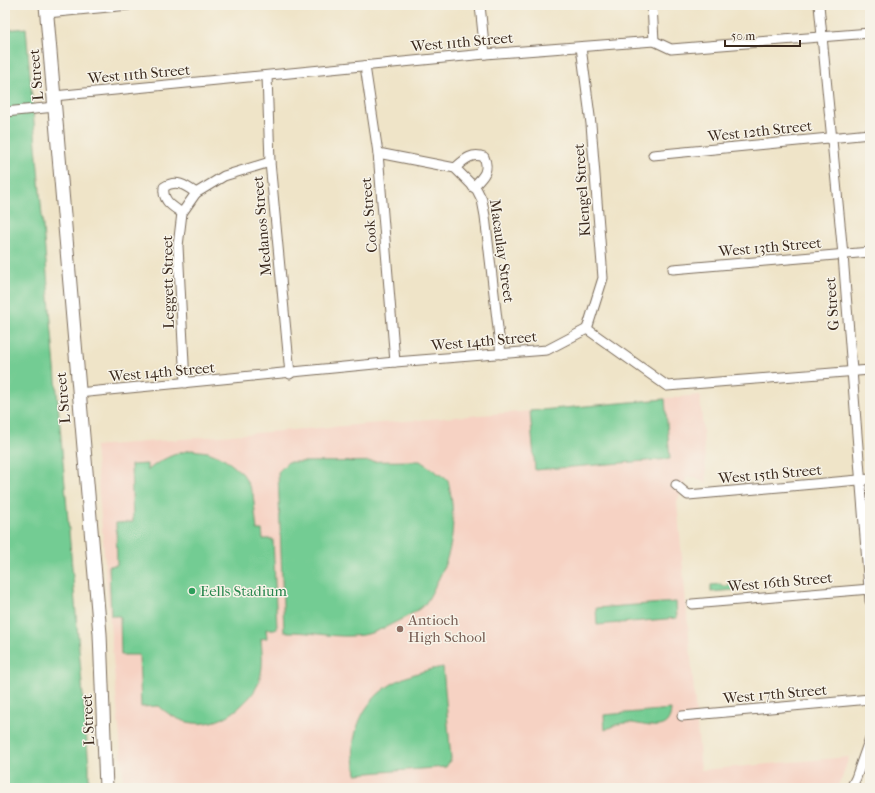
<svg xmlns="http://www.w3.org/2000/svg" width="875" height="793" viewBox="0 0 875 793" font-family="'IM FELL French Canon',serif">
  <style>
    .built { fill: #f6d2c3 }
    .green { fill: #73cc93; stroke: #577b58 }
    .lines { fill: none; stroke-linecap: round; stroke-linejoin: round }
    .minor-casing { stroke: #7a6b5a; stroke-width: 11 }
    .secondary-casing { stroke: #7a6b5a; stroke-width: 15 }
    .minor { stroke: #fff; stroke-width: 9 }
    .secondary { stroke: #fff; stroke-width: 13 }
    .leisure-dot { fill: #2e9e5b; stroke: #f7f3e8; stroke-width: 1.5 }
    .education-dot { fill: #8d6e63; stroke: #f7f3e8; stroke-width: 1.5 }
    .labels { text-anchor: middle; stroke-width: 3; stroke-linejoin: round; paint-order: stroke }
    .street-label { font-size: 15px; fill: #3b2a1e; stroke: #f7f3e8 }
    .leisure-label { font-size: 15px; fill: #27864d; stroke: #f7f3e8; text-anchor: start }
    .education-label { font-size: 15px; fill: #785e54; stroke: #f7f3e8; text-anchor: start }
  </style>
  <rect width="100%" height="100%" fill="#f7f3e8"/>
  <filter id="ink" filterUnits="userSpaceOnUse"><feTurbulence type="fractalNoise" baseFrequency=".025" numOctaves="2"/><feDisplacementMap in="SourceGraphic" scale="8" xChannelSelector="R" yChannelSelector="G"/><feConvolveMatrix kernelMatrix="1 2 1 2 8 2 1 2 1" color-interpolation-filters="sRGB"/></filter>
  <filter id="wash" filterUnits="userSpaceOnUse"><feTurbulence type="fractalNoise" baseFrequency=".012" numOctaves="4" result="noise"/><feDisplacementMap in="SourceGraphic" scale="16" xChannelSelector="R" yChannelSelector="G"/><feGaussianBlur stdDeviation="0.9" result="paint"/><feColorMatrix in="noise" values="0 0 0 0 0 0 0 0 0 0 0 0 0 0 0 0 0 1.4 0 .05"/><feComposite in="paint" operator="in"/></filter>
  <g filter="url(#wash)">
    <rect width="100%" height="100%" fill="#efe4c8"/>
    <path class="built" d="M 700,395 L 707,484 L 696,477 L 687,477 L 677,502 L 701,770 L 849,757 L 842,778 L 836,788 L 124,788 L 95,446 L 530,411 Z"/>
    <g class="green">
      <path d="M 26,28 L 89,766 L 89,788 L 5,788 L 5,30 Z"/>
      <path d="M 665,399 L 670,459 L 535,470 L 530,411 Z"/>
      <path d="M 191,450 L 208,452 L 225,459 L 243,474 L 253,494 L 257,530 L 262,530 L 263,539 L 273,539 L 277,629 L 266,629 L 267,638 L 261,639 C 262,653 264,667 259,681 C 256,691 250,697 243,704 C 218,729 184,730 159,706 L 141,707 L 139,655 L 121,655 L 120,616 L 111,616 L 109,566 L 117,565 L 116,523 L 133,522 L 131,465 L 147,464 L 147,471 C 161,459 173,454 191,450 Z"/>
      <path d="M 420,461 L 448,480 C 456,516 455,547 438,580 C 434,588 430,597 425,604 C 417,612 404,618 394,623 C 384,628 374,633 363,635 C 335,639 311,631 284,632 L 278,472 L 288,462 Z"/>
      <path d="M 730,583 L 734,583 L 735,590 L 711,592 L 711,585 L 721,584 L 721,586 L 728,586 Z"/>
      <path d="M 676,602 L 677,618 L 597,625 L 596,608 Z"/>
      <path d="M 443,667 L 451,759 L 446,767 L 356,774 C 355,763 352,750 354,740 C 363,692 398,675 443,667 Z"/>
      <path d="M 671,709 C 670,734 648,725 632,723 C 622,722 614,725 605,730 L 604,715 Z"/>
    </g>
  </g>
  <g filter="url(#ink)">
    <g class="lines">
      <g class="minor-casing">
        <g id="minor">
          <path d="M 480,5 L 485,54"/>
          <path d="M 652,5 L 654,41"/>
          <path d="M 819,5 L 843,255 L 870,601"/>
          <path d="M 47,13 L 129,5"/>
          <path d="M 581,47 L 591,124 L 603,278 L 587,329"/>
          <path d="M 365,66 L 378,153 L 395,362"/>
          <path d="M 267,76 L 270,162 L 290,374"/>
          <path d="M 54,96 L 485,54 L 654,41 L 671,49 L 870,33"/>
          <path d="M 5,112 L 55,107"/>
          <path d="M 378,153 L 455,168 L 477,190 L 482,200 L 485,216 L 501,354"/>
          <path d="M 653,155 L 870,134"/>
          <path d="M 455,168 C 464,160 472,152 484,157 C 490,171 483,177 473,187"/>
          <path d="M 182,213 C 172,206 162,201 164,187 C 176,179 185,185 196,193"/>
          <path d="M 673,269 L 870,252"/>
          <path d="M 185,383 L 178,246 L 182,213 L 196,193 L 224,176 L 270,162"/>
          <path d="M 78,393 L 395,362 L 547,350 L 587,329 L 667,386 L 870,370"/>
          <path d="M 676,485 L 688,495 L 870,479"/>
          <path d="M 692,604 L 870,589"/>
          <path d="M 682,716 L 870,699"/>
          <path d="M 851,788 L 856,778 L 870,738"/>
        </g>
      </g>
      <g class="secondary-casing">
        <path id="secondary" d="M 46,5 L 100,634 L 106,788"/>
      </g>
      <use href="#minor" class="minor"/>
      <use href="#secondary" class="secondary"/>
    </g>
  </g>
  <circle class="leisure-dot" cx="192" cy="591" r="4"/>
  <circle class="education-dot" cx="400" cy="629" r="4"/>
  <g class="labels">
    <g class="street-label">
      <text transform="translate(462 42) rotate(-5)" y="5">West 11th Street</text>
      <text transform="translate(139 74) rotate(-5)" y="5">West 11th Street</text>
      <text transform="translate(36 75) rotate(-95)" y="5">L Street</text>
      <text transform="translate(760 131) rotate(-6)" y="5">West 12th Street</text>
      <text transform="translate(582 190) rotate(-94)" y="5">Klengel Street</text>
      <text transform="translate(369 215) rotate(-95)" y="5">Cook Street</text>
      <text transform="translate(262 226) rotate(-95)" y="5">Medanos Street</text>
      <text transform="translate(770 247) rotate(-5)" y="5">West 13th Street</text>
      <text transform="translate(502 251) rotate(82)" y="5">Macaulay Street</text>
      <text transform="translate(168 282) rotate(-91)" y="5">Leggett Street</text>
      <text transform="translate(832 304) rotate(-94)" y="5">G Street</text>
      <text transform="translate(484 341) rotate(-5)" y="5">West 14th Street</text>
      <text transform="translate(162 372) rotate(-5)" y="5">West 14th Street</text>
      <text transform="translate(63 398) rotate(-95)" y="5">L Street</text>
      <text transform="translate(770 474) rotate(-5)" y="5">West 15th Street</text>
      <text transform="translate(780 582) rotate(-5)" y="5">West 16th Street</text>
      <text transform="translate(775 694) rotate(-5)" y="5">West 17th Street</text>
      <text transform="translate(88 720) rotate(-93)" y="5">L Street</text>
    </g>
    <g class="leisure-label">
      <text x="200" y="596">Eells Stadium</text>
    </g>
    <g class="education-label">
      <text x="408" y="625">Antioch<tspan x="408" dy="17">High School</tspan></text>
    </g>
  </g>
  <rect width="875" height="793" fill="none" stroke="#f7f3e8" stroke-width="20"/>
  <path d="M725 40v6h75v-6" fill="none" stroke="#3b2a1e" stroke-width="2"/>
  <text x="731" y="40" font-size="12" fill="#3b2a1e" stroke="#f7f3e8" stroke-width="3" paint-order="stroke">50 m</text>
</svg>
